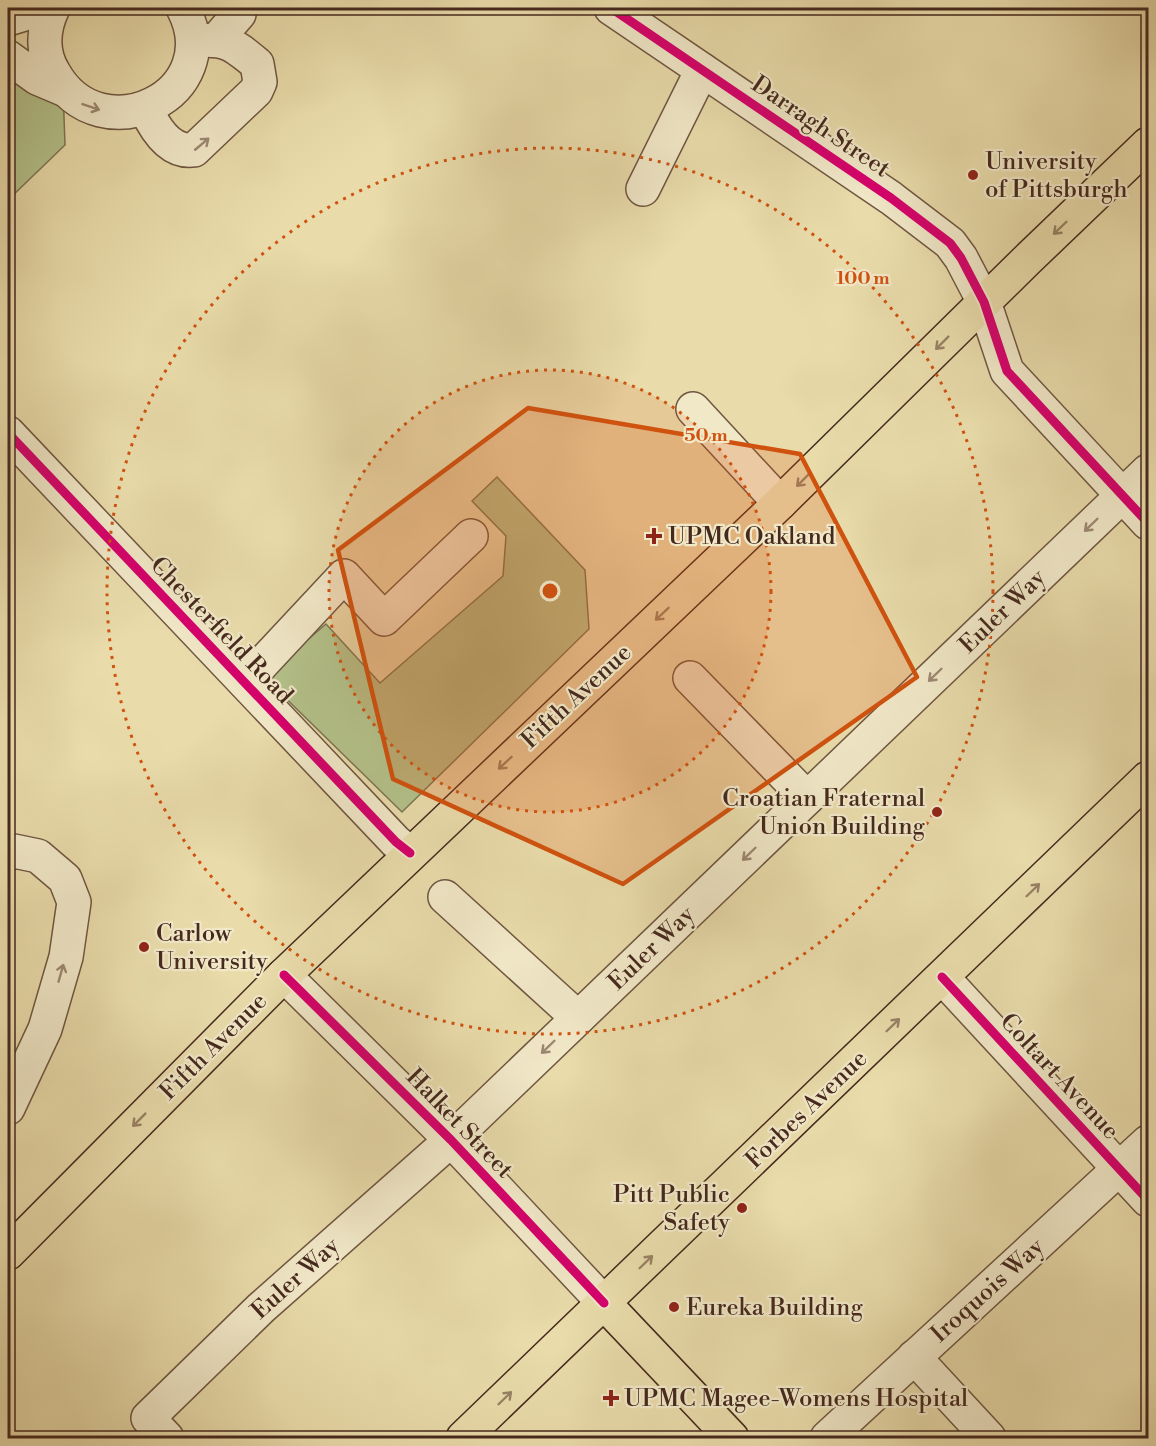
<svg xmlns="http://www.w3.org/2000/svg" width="1156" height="1446" viewBox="0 0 1156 1446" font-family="'Libre Bodoni',serif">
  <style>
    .green { fill: #b4c18a; stroke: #7d7554; stroke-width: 1.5 }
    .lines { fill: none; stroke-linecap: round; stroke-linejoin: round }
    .minor-casing { stroke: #6f5641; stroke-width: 36 }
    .major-casing { stroke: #46291e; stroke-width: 36 }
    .highway-casing { stroke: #46291e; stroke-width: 36 }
    .minor { stroke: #f1e8c8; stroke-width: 33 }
    .major { stroke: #e9dbaa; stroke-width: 33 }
    .highway { stroke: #e9dbaa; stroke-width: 33 }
    .cycleway-casing { stroke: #f1e8c8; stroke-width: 13 }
    .cycleway { stroke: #d6006c; stroke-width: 9 }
    .oneway { stroke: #9c8873 }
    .oneway2 { stroke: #988264 }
    .marked { fill: #d0520f; fill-opacity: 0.2; stroke: #d0520f; stroke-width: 4.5; stroke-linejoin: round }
    .ring { fill: none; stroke: #d0520f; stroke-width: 3; stroke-dasharray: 3 6 }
    .poi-dot { fill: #8f2418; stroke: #f1e8c8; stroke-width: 2 }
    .labels { text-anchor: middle; stroke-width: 4.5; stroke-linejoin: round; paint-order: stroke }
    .street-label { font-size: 24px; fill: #46291e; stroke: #f1e8c8 }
    .poi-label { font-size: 24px; fill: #46291e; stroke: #f1e8c8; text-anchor: start }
    .centre { fill: #d0520f; stroke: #f1e8c8; stroke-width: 3 }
    .ring-label { font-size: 18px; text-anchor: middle; font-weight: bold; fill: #d0520f; stroke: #f1e8c8; stroke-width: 4.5; stroke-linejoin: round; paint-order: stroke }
  </style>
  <rect width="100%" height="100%" fill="#e9dbaa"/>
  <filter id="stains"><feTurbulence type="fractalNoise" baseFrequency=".00333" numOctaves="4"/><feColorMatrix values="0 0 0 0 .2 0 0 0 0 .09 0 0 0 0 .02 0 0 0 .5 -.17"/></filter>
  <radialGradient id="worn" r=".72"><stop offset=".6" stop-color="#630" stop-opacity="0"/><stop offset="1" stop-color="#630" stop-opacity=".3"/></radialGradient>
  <g class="green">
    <path d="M 8,57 L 63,89 L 65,145 L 8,200 Z"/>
    <path d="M 497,477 L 585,570 L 589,629 L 402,812 L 264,677 L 326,624 L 380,683 L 503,576 L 506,536 L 472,501 Z"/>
  </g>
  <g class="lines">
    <g class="minor-casing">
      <g id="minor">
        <path d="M 53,8 C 43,29 41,52 54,73 C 101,156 228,94 183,8"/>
        <path d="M 611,8 L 891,198 L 950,243 L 961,258 L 984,302 L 1007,371 L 1148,523"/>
        <path d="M 8,19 L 44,8"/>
        <path d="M 218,38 L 239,14"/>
        <path d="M 8,57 L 37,78 L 63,89"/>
        <path d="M 146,109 C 155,129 170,153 194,150 L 256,91 L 260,82 L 257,64 C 233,44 226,38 195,41"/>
        <path d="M 643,189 L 702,70"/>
        <path d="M 693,409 L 780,503"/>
        <path d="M 8,433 L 396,842 L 410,853"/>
        <path d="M 690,678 L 807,798"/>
        <path d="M 245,682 L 344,576 L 384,619 L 471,536"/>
        <path d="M 8,854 L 14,851 L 38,856 L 65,879 L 74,902 L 66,957 L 45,1029 L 8,1108"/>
        <path d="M 445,897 L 578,1018"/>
        <path d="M 284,975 L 451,1140 L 604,1303"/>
        <path d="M 942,977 L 1148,1200"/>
        <path d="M 914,1357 L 989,1438"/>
        <path d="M 167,1438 L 148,1418 L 261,1308 L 451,1140 L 1148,471"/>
        <path d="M 827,1438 L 1148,1142"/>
      </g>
    </g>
    <g class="major-casing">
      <path id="major" d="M 604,1303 L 732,1438"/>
    </g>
    <g class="highway-casing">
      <g id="highway">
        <path d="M 8,1253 L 284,975 L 780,503 L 1028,259 L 1148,144"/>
        <path d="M 463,1438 L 1148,778"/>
      </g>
    </g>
    <use href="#minor" class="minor"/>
    <use href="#major" class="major"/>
    <use href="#highway" class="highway"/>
    <g class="cycleway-casing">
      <g id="cycleway">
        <path d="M 611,8 L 891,198 L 950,243 L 961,258 L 984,302 L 1007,371 L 1148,523"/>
        <path d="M 8,433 L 396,842 L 410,853"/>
        <path d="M 284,975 L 451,1140 L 604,1303"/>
        <path d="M 942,977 L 1148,1200"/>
      </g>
    </g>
    <use href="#cycleway" class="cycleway"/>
  </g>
  <defs><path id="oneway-shaft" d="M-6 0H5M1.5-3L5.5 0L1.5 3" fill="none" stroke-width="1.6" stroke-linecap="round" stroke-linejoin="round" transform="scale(1.5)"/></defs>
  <g class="oneway">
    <use href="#oneway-shaft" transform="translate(91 107) rotate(19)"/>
    <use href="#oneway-shaft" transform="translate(202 144) rotate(-40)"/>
    <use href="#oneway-shaft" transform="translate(1091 525) rotate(136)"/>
    <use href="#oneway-shaft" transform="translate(935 675) rotate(136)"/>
    <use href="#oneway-shaft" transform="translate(749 854) rotate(136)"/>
    <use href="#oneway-shaft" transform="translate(61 973) rotate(-74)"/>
    <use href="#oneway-shaft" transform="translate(548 1047) rotate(136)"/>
  </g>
  <g class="oneway2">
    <use href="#oneway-shaft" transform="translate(1060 228) rotate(136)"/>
    <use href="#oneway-shaft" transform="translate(942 343) rotate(135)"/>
    <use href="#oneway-shaft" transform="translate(803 480) rotate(135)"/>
    <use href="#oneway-shaft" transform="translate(662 614) rotate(137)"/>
    <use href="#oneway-shaft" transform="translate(505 763) rotate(137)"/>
    <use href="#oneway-shaft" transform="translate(1033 890) rotate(-44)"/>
    <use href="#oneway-shaft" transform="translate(893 1025) rotate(-44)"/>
    <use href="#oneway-shaft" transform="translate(139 1120) rotate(135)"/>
    <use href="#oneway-shaft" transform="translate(646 1262) rotate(-44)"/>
    <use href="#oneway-shaft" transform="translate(505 1398) rotate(-44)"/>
  </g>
  <path class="marked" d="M 528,408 L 800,454 L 917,677 L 623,884 L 393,779 L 338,550 Z"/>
  <circle cx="550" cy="591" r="221" fill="#d0520f" fill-opacity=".12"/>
  <g class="ring">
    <circle cx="550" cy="591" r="221"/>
    <circle cx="550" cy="591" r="443"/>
  </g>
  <g class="poi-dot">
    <circle cx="973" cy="175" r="6"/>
    <path d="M651 527h6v6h6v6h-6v6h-6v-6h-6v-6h6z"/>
    <circle cx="937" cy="812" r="6"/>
    <circle cx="144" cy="947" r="6"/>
    <circle cx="742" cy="1208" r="6"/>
    <circle cx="674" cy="1307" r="6"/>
    <path d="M608 1389h6v6h6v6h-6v6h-6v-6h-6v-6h6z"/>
  </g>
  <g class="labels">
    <g class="street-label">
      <text transform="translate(821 126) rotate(34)" y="8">Darragh Street</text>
      <text transform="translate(1002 611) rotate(-44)" y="8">Euler Way</text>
      <text transform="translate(222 630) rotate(46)" y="8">Chesterfield Road</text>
      <text transform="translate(576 696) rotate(-43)" y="8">Fifth Avenue</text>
      <text transform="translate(651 948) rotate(-44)" y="8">Euler Way</text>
      <text transform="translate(213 1046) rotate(-45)" y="8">Fifth Avenue</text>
      <text transform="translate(1060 1076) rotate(47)" y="8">Coltart Avenue</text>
      <text transform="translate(806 1109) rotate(-44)" y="8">Forbes Avenue</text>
      <text transform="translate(460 1123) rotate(46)" y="8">Halket Street</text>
      <text transform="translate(295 1278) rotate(-42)" y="8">Euler Way</text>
      <text transform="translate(987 1290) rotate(-42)" y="8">Iroquois Way</text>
    </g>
    <g class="poi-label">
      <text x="985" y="169">University<tspan x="985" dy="28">of Pittsburgh</tspan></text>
      <text x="668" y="544">UPMC Oakland</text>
      <text x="925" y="806" text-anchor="end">Croatian Fraternal<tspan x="925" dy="28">Union Building</tspan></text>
      <text x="156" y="941">Carlow<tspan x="156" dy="28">University</tspan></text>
      <text x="730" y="1202" text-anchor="end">Pitt Public<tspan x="730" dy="28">Safety</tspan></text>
      <text x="686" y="1315">Eureka Building</text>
      <text x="624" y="1406">UPMC Magee-Womens Hospital</text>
    </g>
  </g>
  <circle cx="550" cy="591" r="9" class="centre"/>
  <g class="ring-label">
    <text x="863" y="284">100 m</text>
    <text x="706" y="441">50 m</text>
  </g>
  <rect width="1156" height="1446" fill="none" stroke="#e9dbaa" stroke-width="30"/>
  <rect x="9" y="9" width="1138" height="1428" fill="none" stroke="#46291e" stroke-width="3"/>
  <rect x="15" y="15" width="1126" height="1416" fill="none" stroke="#46291e" stroke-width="1.5"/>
  <rect width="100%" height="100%" filter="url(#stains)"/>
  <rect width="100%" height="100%" fill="url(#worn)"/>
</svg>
